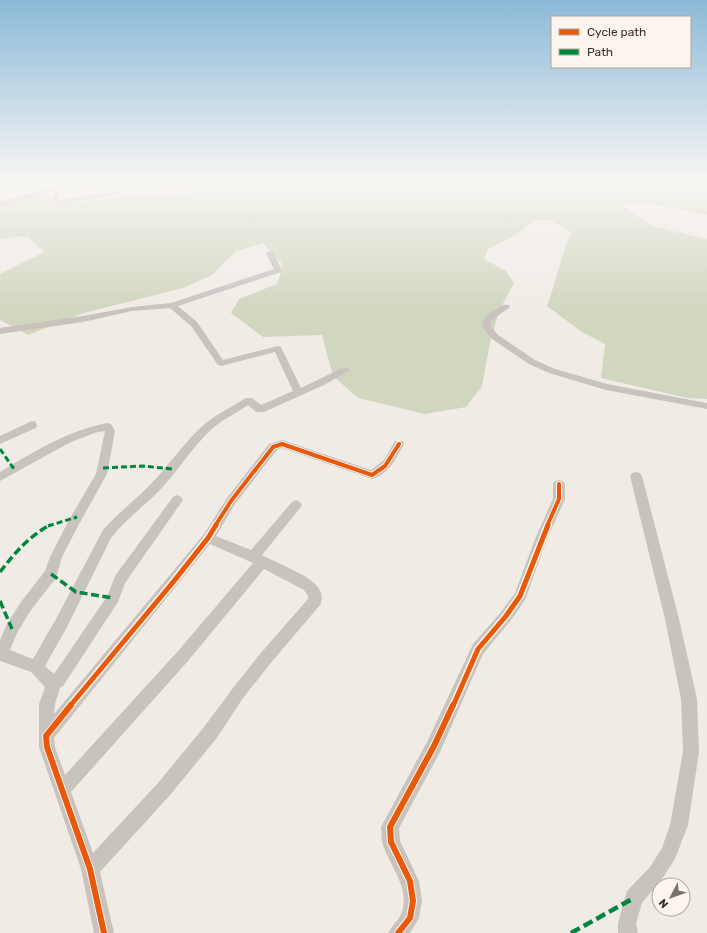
<svg xmlns="http://www.w3.org/2000/svg" width="707" height="933" viewBox="0 0 707 933" font-family="Rubik,sans-serif">
  <style>
    .green { fill: #d1d6bf }
    .lines { fill: none; stroke-linecap: round; stroke-linejoin: round }
    .minor { fill: #c9c3be; fill-rule: evenodd }
    .quiet-far2 { stroke: #00873e; stroke-width: 3; stroke-dasharray: 6 3; stroke-linecap: butt }
    .quiet-far1 { stroke: #00873e; stroke-width: 3.5; stroke-dasharray: 8 3.5; stroke-linecap: butt }
    .quiet { stroke: #00873e; stroke-width: 4.5; stroke-dasharray: 10 4.5; stroke-linecap: butt }
    .cycleway-far2-casing { stroke: #fbf5ee; stroke-width: 6 }
    .cycleway-far1-casing { stroke: #fbf5ee; stroke-width: 8 }
    .cycleway-casing { stroke: #fbf5ee; stroke-width: 8 }
    .cycleway-far2 { stroke: #e8590c; stroke-width: 4 }
    .cycleway-far1 { stroke: #e8590c; stroke-width: 5 }
    .cycleway { stroke: #e8590c; stroke-width: 6 }
  </style>
  <rect width="100%" height="100%" fill="#f0ebe5"/>
  <path class="green" d="M 202,180 L 691,180 L 707,185 L 707,215 L 644,202 L 620,204 L 652,226 L 707,239 L 707,399 L 687,398 L 601,378 L 605,344 L 582,332 L 547,306 C 556,282 561,256 571,232 L 549,220 L 534,220 L 516,235 L 488,249 L 484,259 L 506,271 L 514,283 L 499,311 L 490,343 L 482,386 L 466,407 L 425,414 L 358,398 L 333,376 L 322,335 L 263,337 L 231,313 L 239,299 L 277,284 L 283,265 L 263,243 L 236,251 L 212,275 L 183,288 L 84,313 L 28,335 L 0,320 L 0,274 L 44,252 L 27,236 L 0,239 L 0,206 L 52,189 L 49,204 L 121,197 L 175,196 L 203,190 Z"/>
  <g class="lines">
    <g class="minor">
      <path d="M 133,180 L 186,180 L 191,185 L 167,192 L 164,190 L 167,187 L 183,184 L 168,181 L 62,188 L 57,200 L 119,191 L 122,193 L 119,195 L 57,204 L 51,201 L 54,190 L 18,202 L 0,206 L 0,202 L 62,184 Z"/>
      <path d="M 267,252 L 273,252 L 282,270 L 281,272 L 178,306 L 197,322 L 223,360 L 278,346 L 281,347 L 301,388 L 342,368 L 348,368 L 350,370 L 324,385 L 264,412 L 256,412 L 248,405 C 237,413 223,419 213,428 C 192,447 178,471 159,491 C 143,507 125,520 111,538 L 67,627 L 45,666 L 54,674 L 108,595 L 115,576 L 173,497 L 177,495 L 181,497 L 183,500 L 125,583 L 118,602 L 63,686 L 60,688 L 55,704 L 54,714 L 204,534 L 227,498 L 269,444 L 282,440 L 371,470 L 384,460 L 395,441 L 403,441 L 404,444 C 396,459 389,474 372,479 L 282,448 L 277,450 L 235,504 L 216,536 L 251,550 L 292,502 L 296,500 L 300,502 L 302,505 L 300,508 L 262,555 C 273,561 307,575 314,583 C 321,589 324,597 320,605 L 270,664 L 243,698 L 216,739 L 170,795 L 100,872 L 114,933 L 94,933 L 81,869 L 39,747 L 39,704 L 45,687 L 31,672 L 0,661 L 0,640 L 7,624 L 21,602 L 45,571 L 50,557 L 69,520 L 96,474 L 105,431 L 94,433 L 69,443 L 0,481 L 0,472 C 35,451 67,431 107,423 L 111,424 L 115,431 L 107,474 L 78,526 L 62,557 L 56,578 L 31,610 L 17,633 L 10,650 L 33,659 L 57,617 L 103,530 C 117,514 134,501 149,486 C 168,467 187,438 207,422 C 219,413 233,406 246,398 L 252,398 L 261,405 L 293,391 L 275,352 L 221,366 L 218,365 L 191,326 L 170,308 L 132,311 L 83,322 L 0,334 L 0,328 L 83,316 L 132,307 L 171,303 L 274,269 L 266,254 ZM 210,544 L 253,563 L 178,651 L 65,775 L 55,747 L 54,738 ZM 264,569 L 304,590 L 308,596 L 308,599 L 260,654 L 233,688 L 204,727 L 158,783 L 93,853 L 71,792 L 188,661 Z"/>
      <path d="M 503,305 L 509,305 L 510,307 L 493,319 L 490,323 L 492,328 L 498,335 L 535,360 L 555,369 L 607,384 L 707,403 L 707,409 L 606,390 L 549,373 L 529,364 L 492,339 L 484,329 L 482,323 L 487,315 Z"/>
      <path d="M 32,421 L 36,422 L 37,425 L 36,428 L 0,444 L 0,436 Z"/>
      <path d="M 636,472 L 640,473 L 642,476 L 679,619 L 697,699 L 699,752 L 688,825 L 675,859 L 662,879 L 642,903 L 636,923 L 638,933 L 618,933 L 618,923 L 627,891 L 650,867 L 662,848 L 670,825 L 683,752 L 681,699 L 665,619 L 630,476 L 632,473 Z"/>
      <path d="M 559,480 L 563,481 L 565,484 L 565,499 L 547,539 L 525,600 L 511,620 L 483,654 L 440,752 L 399,828 L 400,841 L 419,881 L 422,901 L 419,918 L 410,933 L 388,933 C 392,925 399,920 402,912 C 410,886 389,866 382,842 C 381,838 382,832 381,827 L 428,740 L 473,644 L 501,612 L 515,593 L 535,539 L 553,499 L 553,484 L 555,481 Z"/>
    </g>
    <g class="quiet-far2">
      <path d="M 0,449 L 14,469"/>
      <path d="M 103,468 L 143,466 L 172,469"/>
      <path d="M 48,526 L 77,517"/>
    </g>
    <g class="quiet-far1">
      <path d="M 0,572 C 14,554 29,536 50,525"/>
      <path d="M 51,574 L 76,592 L 113,598"/>
      <path d="M 0,601 L 12,629"/>
    </g>
    <path class="quiet" d="M 571,933 L 634,898"/>
    <g class="cycleway-far2-casing">
      <g id="cycleway-far2">
        <path d="M 215,526 L 231,501 L 273,447 L 282,444 L 372,475 L 385,466 L 399,444"/>
        <path d="M 547,526 L 559,499 L 559,484"/>
      </g>
    </g>
    <g class="cycleway-far1-casing">
      <g id="cycleway-far1">
        <path d="M 70,706 L 174,581 L 208,538 L 216,525"/>
        <path d="M 453,706 L 478,649 L 506,616 L 520,596 L 548,525"/>
      </g>
    </g>
    <g class="cycleway-casing">
      <g id="cycleway">
        <path d="M 71,705 L 46,736 L 47,747 L 90,869 L 104,933"/>
        <path d="M 398,933 L 410,918 L 413,901 L 410,881 L 391,842 L 390,827 L 434,746 L 453,705"/>
      </g>
    </g>
    <use href="#cycleway-far2" class="cycleway-far2"/>
    <use href="#cycleway-far1" class="cycleway-far1"/>
    <use href="#cycleway" class="cycleway"/>
  </g>
  <linearGradient id="sky" x2="0" y2="1"><stop stop-color="#8bbad8"/><stop offset="0.58" stop-color="#f8f6f3"/><stop offset="1" stop-color="#f8f6f3" stop-opacity="0"/></linearGradient>
  <rect width="707" height="311" fill="url(#sky)"/>
  <rect x="551" y="16" width="140" height="52" fill="#fbf5ee" stroke="#aea6a0"/>
  <rect x="559" y="29" width="20" height="6" fill="#e8590c" stroke="#aea6a0"/>
  <text x="587" y="36" font-size="12" fill="#3b302b">Cycle path</text>
  <rect x="559" y="49" width="20" height="6" fill="#00873e" stroke="#aea6a0"/>
  <text x="587" y="56" font-size="12" fill="#3b302b">Path</text>
  <g transform="translate(671 897) rotate(229)"><circle r="19" fill="#fbf5ee" stroke="#aea6a0"/>
  <path d="M0-3L7 15L0 10L-7 15Z" fill="#7a716c"/>
  <text y="-6" font-size="11" font-weight="bold" text-anchor="middle" fill="#3b302b">N</text>
  </g>
</svg>
